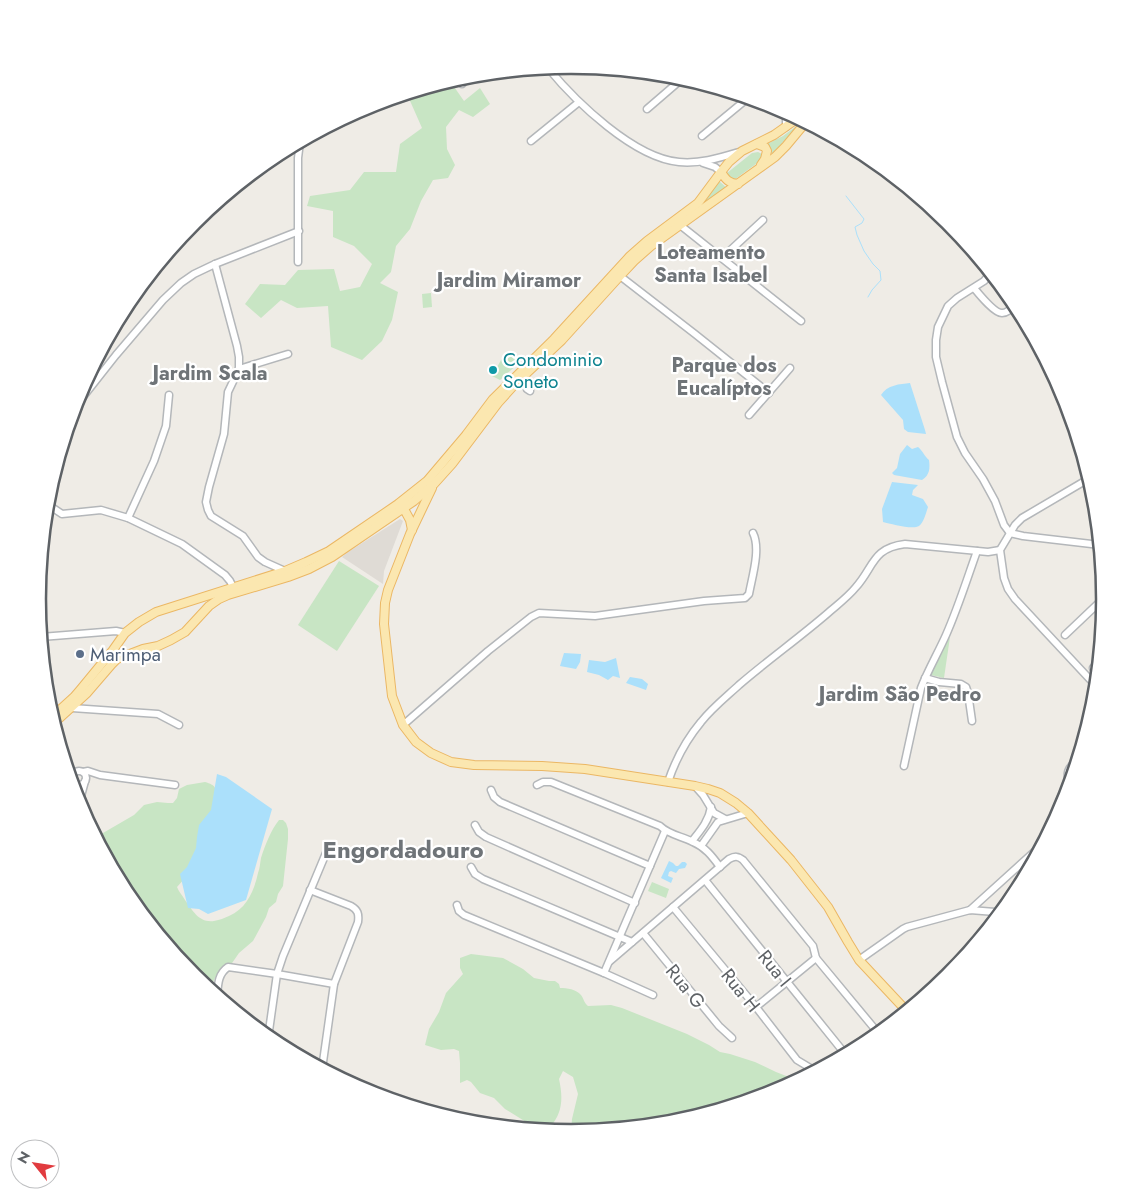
<svg xmlns="http://www.w3.org/2000/svg" width="1143" height="1199" viewBox="0 0 1143 1199" font-family="Jost,sans-serif">
  <style>
    .education { fill: #dfdbd5 }
    .green { fill: #c8e5c4 }
    .water { fill: #abe0fb }
    .lines { fill: none; stroke-linecap: round; stroke-linejoin: round }
    .stream { stroke: #abe0fb; stroke-width: 1 }
    .minor-casing { stroke: #b4b7ba; stroke-width: 9 }
    .major-casing { stroke: #ebb764; stroke-width: 10 }
    .minor { stroke: #fff; stroke-width: 6 }
    .major { stroke: #fbe7b0; stroke-width: 8 }
    .culture-dot { fill: #0f9aa8; stroke: #fff; stroke-width: 2 }
    .service-dot { fill: #5c6f8a; stroke: #fff; stroke-width: 2 }
    .labels { text-anchor: middle; stroke-width: 4.5; stroke-linejoin: round; paint-order: stroke }
    .culture-label { font-size: 19px; fill: #0d838f; stroke: #fff; text-anchor: start }
    .service-label { font-size: 19px; fill: #4e5e75; stroke: #fff; text-anchor: start }
    .street-label { font-size: 19px; fill: #5e6266; stroke: #fff }
    .neighbourhood-label { font-size: 20px; font-weight: bold; fill: #6f7478; stroke: #fff }
    .district-label { font-size: 24px; font-weight: bold; fill: #6f7478; stroke: #fff }
    .rim { fill: none; stroke: #5e6266; stroke-width: 2.5 }
  </style>
  <rect width="100%" height="100%" fill="#efece6"/>
  <path class="education" d="M 400,519 L 403,521 L 384,571 L 383,584 L 342,557 L 348,552 Z"/>
  <g class="green">
    <path d="M 450,81 L 464,101 L 480,88 L 490,104 L 473,117 L 459,110 L 446,127 L 447,149 L 455,165 L 448,178 L 433,180 L 421,201 L 410,229 L 396,246 L 391,272 L 380,283 L 398,292 L 392,320 L 382,341 L 362,360 L 331,347 L 328,306 L 297,308 L 281,300 L 261,318 L 245,304 L 260,284 L 285,285 L 298,270 L 334,269 L 340,291 L 360,287 L 372,264 L 354,246 L 333,237 L 333,211 L 307,206 L 310,196 L 350,190 L 364,172 L 396,172 L 400,144 L 422,128 L 407,94 Z"/>
    <path d="M 799,124 L 772,155 L 771,149 L 767,144 L 783,136 Z"/>
    <path d="M 758,152 L 762,154 L 763,157 L 760,161 L 734,180 L 729,177 L 727,173 L 752,153 Z"/>
    <path d="M 719,181 L 727,188 L 701,206 Z"/>
    <path d="M 431,293 L 432,307 L 423,308 L 422,294 Z"/>
    <path d="M 505,353 L 520,362 L 500,380 L 492,376 Z"/>
    <path d="M 339,561 L 379,586 L 337,651 L 298,625 Z"/>
    <path d="M 950,637 L 944,678 L 931,675 L 932,670 Z"/>
    <path d="M 205,782 C 216,785 216,788 218,799 L 196,866 L 177,887 C 179,892 182,895 185,900 C 193,911 199,923 214,921 C 220,920 224,918 229,916 C 247,908 254,891 258,873 C 260,868 260,863 261,858 C 265,845 271,830 279,820 L 283,820 L 286,823 L 288,829 L 288,839 L 283,886 L 278,894 L 276,902 L 269,908 L 266,917 L 253,941 L 239,953 L 230,966 L 216,976 L 209,990 L 194,977 L 127,896 L 98,841 L 105,841 L 102,836 L 103,833 L 134,815 L 144,805 L 157,802 L 168,803 L 173,803 L 177,798 L 179,789 L 187,785 Z"/>
    <path d="M 652,882 L 669,889 L 666,898 L 648,891 Z"/>
    <path d="M 471,954 L 503,958 L 523,969 L 534,978 L 549,981 L 555,981 L 559,984 L 560,988 C 567,988 576,989 581,995 C 584,999 584,1003 588,1006 L 611,1005 L 622,1008 L 687,1034 L 709,1045 L 720,1052 L 730,1054 L 755,1062 L 776,1072 L 799,1081 L 776,1093 L 675,1123 L 571,1133 L 572,1119 L 578,1094 L 573,1077 L 563,1071 L 559,1079 C 563,1097 563,1113 550,1127 L 541,1128 L 526,1122 L 505,1109 L 494,1098 L 480,1093 L 471,1082 L 467,1080 L 460,1083 L 460,1063 L 459,1051 L 454,1049 L 441,1050 L 425,1045 L 429,1029 L 439,1012 L 446,993 L 463,974 L 460,968 L 460,958 Z"/>
  </g>
  <g class="water">
    <path d="M 910,383 L 925,430 L 926,434 L 908,432 L 904,429 L 903,420 L 881,395 C 887,385 900,384 910,383 Z"/>
    <path d="M 907,445 L 912,449 L 918,447 C 923,451 924,456 929,460 C 930,468 930,475 922,480 L 894,475 L 892,473 L 897,468 L 900,454 Z"/>
    <path d="M 892,482 L 918,485 L 913,490 L 912,495 L 923,499 L 928,507 C 926,513 924,522 919,526 C 913,530 891,524 883,522 L 882,509 Z"/>
    <path d="M 564,653 L 581,654 L 580,662 L 576,669 L 560,666 Z"/>
    <path d="M 616,658 L 620,678 L 613,676 L 608,680 L 599,675 L 587,672 L 589,660 L 605,662 Z"/>
    <path d="M 630,677 L 642,679 L 648,684 L 646,690 L 626,683 Z"/>
    <path d="M 217,774 L 226,777 L 272,809 L 246,900 L 208,914 L 199,909 L 188,908 L 180,874 L 187,867 L 196,848 L 197,837 L 199,825 L 211,810 Z"/>
    <path d="M 669,861 L 673,863 L 676,866 L 678,866 L 682,862 L 685,862 L 687,864 L 685,868 L 679,869 L 676,873 L 671,871 L 669,872 L 668,876 L 673,878 L 671,883 L 661,878 Z"/>
  </g>
  <g class="lines">
    <path class="stream" d="M 846,196 L 864,219 L 862,223 L 855,227 L 857,235 L 864,251 L 873,264 L 880,271 L 881,280 L 872,290 L 868,297"/>
    <g class="minor-casing">
      <g id="minor">
        <path d="M 548,68 C 576,102 634,158 679,162 C 700,164 719,158 739,152"/>
        <path d="M 462,84 L 471,75"/>
        <path d="M 647,109 L 683,78"/>
        <path d="M 786,127 L 786,112"/>
        <path d="M 702,136 L 748,98"/>
        <path d="M 531,141 L 579,102"/>
        <path d="M 703,163 L 715,167 L 721,172"/>
        <path d="M 680,225 L 801,321"/>
        <path d="M 722,258 L 763,220"/>
        <path d="M 298,262 L 298,158 L 300,142"/>
        <path d="M 215,264 L 237,346 L 239,357 L 239,369"/>
        <path d="M 991,273 L 984,281 L 957,298 L 948,306 L 938,327 L 936,340 L 936,357 L 942,382 L 957,437 L 965,453 L 983,479 L 995,501 L 1004,525 L 1010,533"/>
        <path d="M 620,276 L 695,334 L 769,393"/>
        <path d="M 974,288 C 979,294 994,313 1002,313 C 1008,313 1012,308 1016,304"/>
        <path d="M 527,389 L 530,391"/>
        <path d="M 75,407 L 116,355 L 163,300 L 181,283 L 194,274 L 215,264 L 299,231"/>
        <path d="M 749,415 L 790,368"/>
        <path d="M 1090,478 L 1022,518 L 1015,525 L 1000,550 L 1004,578 L 1008,589 L 1015,599 L 1097,687"/>
        <path d="M 47,504 L 62,514 L 101,510 L 128,518 L 182,544 L 225,575 L 230,581 L 235,591"/>
        <path d="M 128,518 L 154,461 L 166,426 L 169,395"/>
        <path d="M 1010,533 L 1023,536 L 1100,545"/>
        <path d="M 285,571 L 265,562 L 258,557 L 243,536 L 211,516 L 208,510 L 206,502 L 209,487 L 224,434 L 228,392 L 239,369 L 288,354"/>
        <path d="M 1065,635 L 1105,597"/>
        <path d="M 41,637 L 116,631 L 125,633"/>
        <path d="M 1093,668 L 1099,662"/>
        <path d="M 925,678 L 939,682 L 961,684 L 966,687 L 968,693 L 972,721"/>
        <path d="M 72,708 L 158,714 L 179,725"/>
        <path d="M 403,725 L 488,651 L 531,617 L 539,613 L 595,616 L 704,601 L 745,598 L 749,594 C 752,577 761,549 753,533"/>
        <path d="M 904,766 L 921,688 C 928,670 938,653 946,635 C 958,608 967,579 977,551"/>
        <circle cx="79" cy="778" r="7"/>
        <path d="M 83,772 L 88,771 L 100,775 L 175,785"/>
        <path d="M 668,782 C 675,761 686,740 701,722 C 712,708 726,697 739,685 C 768,660 799,638 828,613 C 837,605 848,597 856,587 C 874,567 872,548 905,544 L 988,552 L 1000,550"/>
        <path d="M 537,785 L 543,782 L 551,782 L 660,826 C 669,835 682,836 693,842 C 705,847 712,856 720,867"/>
        <path d="M 695,786 L 703,795 L 714,813 L 725,819"/>
        <path d="M 491,790 L 494,797 L 500,802 L 650,866"/>
        <path d="M 1069,790 C 1067,774 1065,769 1079,759"/>
        <path d="M 78,803 L 81,796 L 85,781"/>
        <path d="M 475,825 L 479,832 L 486,837 L 635,903"/>
        <path d="M 692,841 C 700,831 709,821 711,807"/>
        <path d="M 701,846 L 718,822 L 748,813"/>
        <path d="M 471,867 L 475,874 L 483,879 L 620,937 L 632,942"/>
        <path d="M 705,880 L 846,1055"/>
        <path d="M 310,890 L 351,906 C 358,910 359,914 358,922 L 334,984 L 322,1069"/>
        <path d="M 457,905 L 459,911 L 464,915 L 604,973 L 653,995"/>
        <path d="M 673,907 L 756,1007 L 797,1060 L 812,1069"/>
        <path d="M 970,910 L 1044,843"/>
        <path d="M 643,933 L 719,1026 L 732,1038"/>
        <path d="M 859,960 L 903,929 L 907,927 L 970,910 L 995,912 L 1001,914"/>
        <path d="M 610,961 L 729,859 C 735,856 738,856 743,860 L 813,946 L 816,958 L 879,1034"/>
        <path d="M 604,973 L 665,831"/>
        <path d="M 217,996 C 218,984 218,974 228,967 L 277,974 L 334,984"/>
        <path d="M 756,1007 L 816,958"/>
        <path d="M 268,1038 L 277,974 L 283,956 L 326,853"/>
      </g>
    </g>
    <g class="major-casing">
      <g id="major">
        <path d="M 757,144 L 765,147 L 767,151 L 765,159 L 761,165"/>
        <path d="M 721,172 C 726,180 729,183 738,184"/>
        <path d="M 432,488 L 410,534 L 388,590 L 385,603 L 384,624 L 392,696 L 403,725 L 416,742 L 431,753 L 451,762 L 474,765 L 542,766 L 585,769 L 695,786 L 708,789 L 720,793 L 736,803 L 748,813 L 791,860 L 828,907 L 848,942 L 859,960 L 902,1006 L 906,1012"/>
        <path d="M 405,504 L 404,509 L 410,520 L 412,530"/>
        <path d="M 52,717 L 74,697 L 80,690 L 113,650 L 125,633 L 139,622 L 156,612 L 285,571 L 306,562 L 329,551 L 398,504 L 427,481 L 466,435 L 493,399 L 554,339 L 630,256 L 647,241 L 698,203 L 721,172 L 729,162 L 742,151 L 774,135 L 798,118"/>
        <path d="M 54,723 L 87,693 L 112,664 L 117,659 L 143,649 L 158,646 L 171,640 L 185,632 L 209,606 L 219,599 L 228,595 L 288,577 L 309,569 L 332,557 L 414,501 L 434,484 L 452,464 L 498,403 L 516,383 L 562,340 L 620,276 L 634,261 L 651,246 L 775,157 L 786,146 L 806,122"/>
      </g>
    </g>
    <use href="#minor" class="minor"/>
    <use href="#major" class="major"/>
  </g>
  <circle class="culture-dot" cx="493" cy="370" r="5"/>
  <circle class="service-dot" cx="80" cy="654" r="5"/>
  <g class="labels">
    <g class="culture-label">
      <text x="503" y="366">Condominio<tspan x="503" dy="22">Soneto</tspan></text>
    </g>
    <g class="service-label">
      <text x="90" y="661">Marimpa</text>
    </g>
    <g class="street-label">
      <text transform="translate(775 968) rotate(51)" y="7">Rua I</text>
      <text transform="translate(686 986) rotate(51)" y="7">Rua G</text>
      <text transform="translate(741 990) rotate(51)" y="7">Rua H</text>
    </g>
    <g class="neighbourhood-label">
      <text x="711" y="259">Loteamento<tspan x="711" dy="23">Santa Isabel</tspan></text>
      <text x="509" y="287">Jardim Miramor</text>
      <text x="724" y="372">Parque dos<tspan x="724" dy="23">Eucalíptos</tspan></text>
      <text x="210" y="380">Jardim Scala</text>
      <text x="900" y="701">Jardim São Pedro</text>
    </g>
    <g class="district-label">
      <text x="403" y="858">Engordadouro</text>
    </g>
  </g>
  <path d="M0 0H1143V1199H0ZM46 599a525 525 0 1 1 1050 0a525 525 0 1 1-1050 0Z" fill="#fff" fill-rule="evenodd"/>
  <path class="rim" d="M46 599a525 525 0 1 1 1050 0a525 525 0 1 1-1050 0Z"/>
  <g transform="translate(35 1164) rotate(300)"><circle r="24" fill="#ffffff" stroke="#bfc0c2"/>
  <path d="M0-4L9 19L0 12L-9 19Z" fill="#e13b3f"/>
  <text y="-8" font-size="14" font-weight="bold" text-anchor="middle" fill="#5e6266">N</text>
  </g>
</svg>
